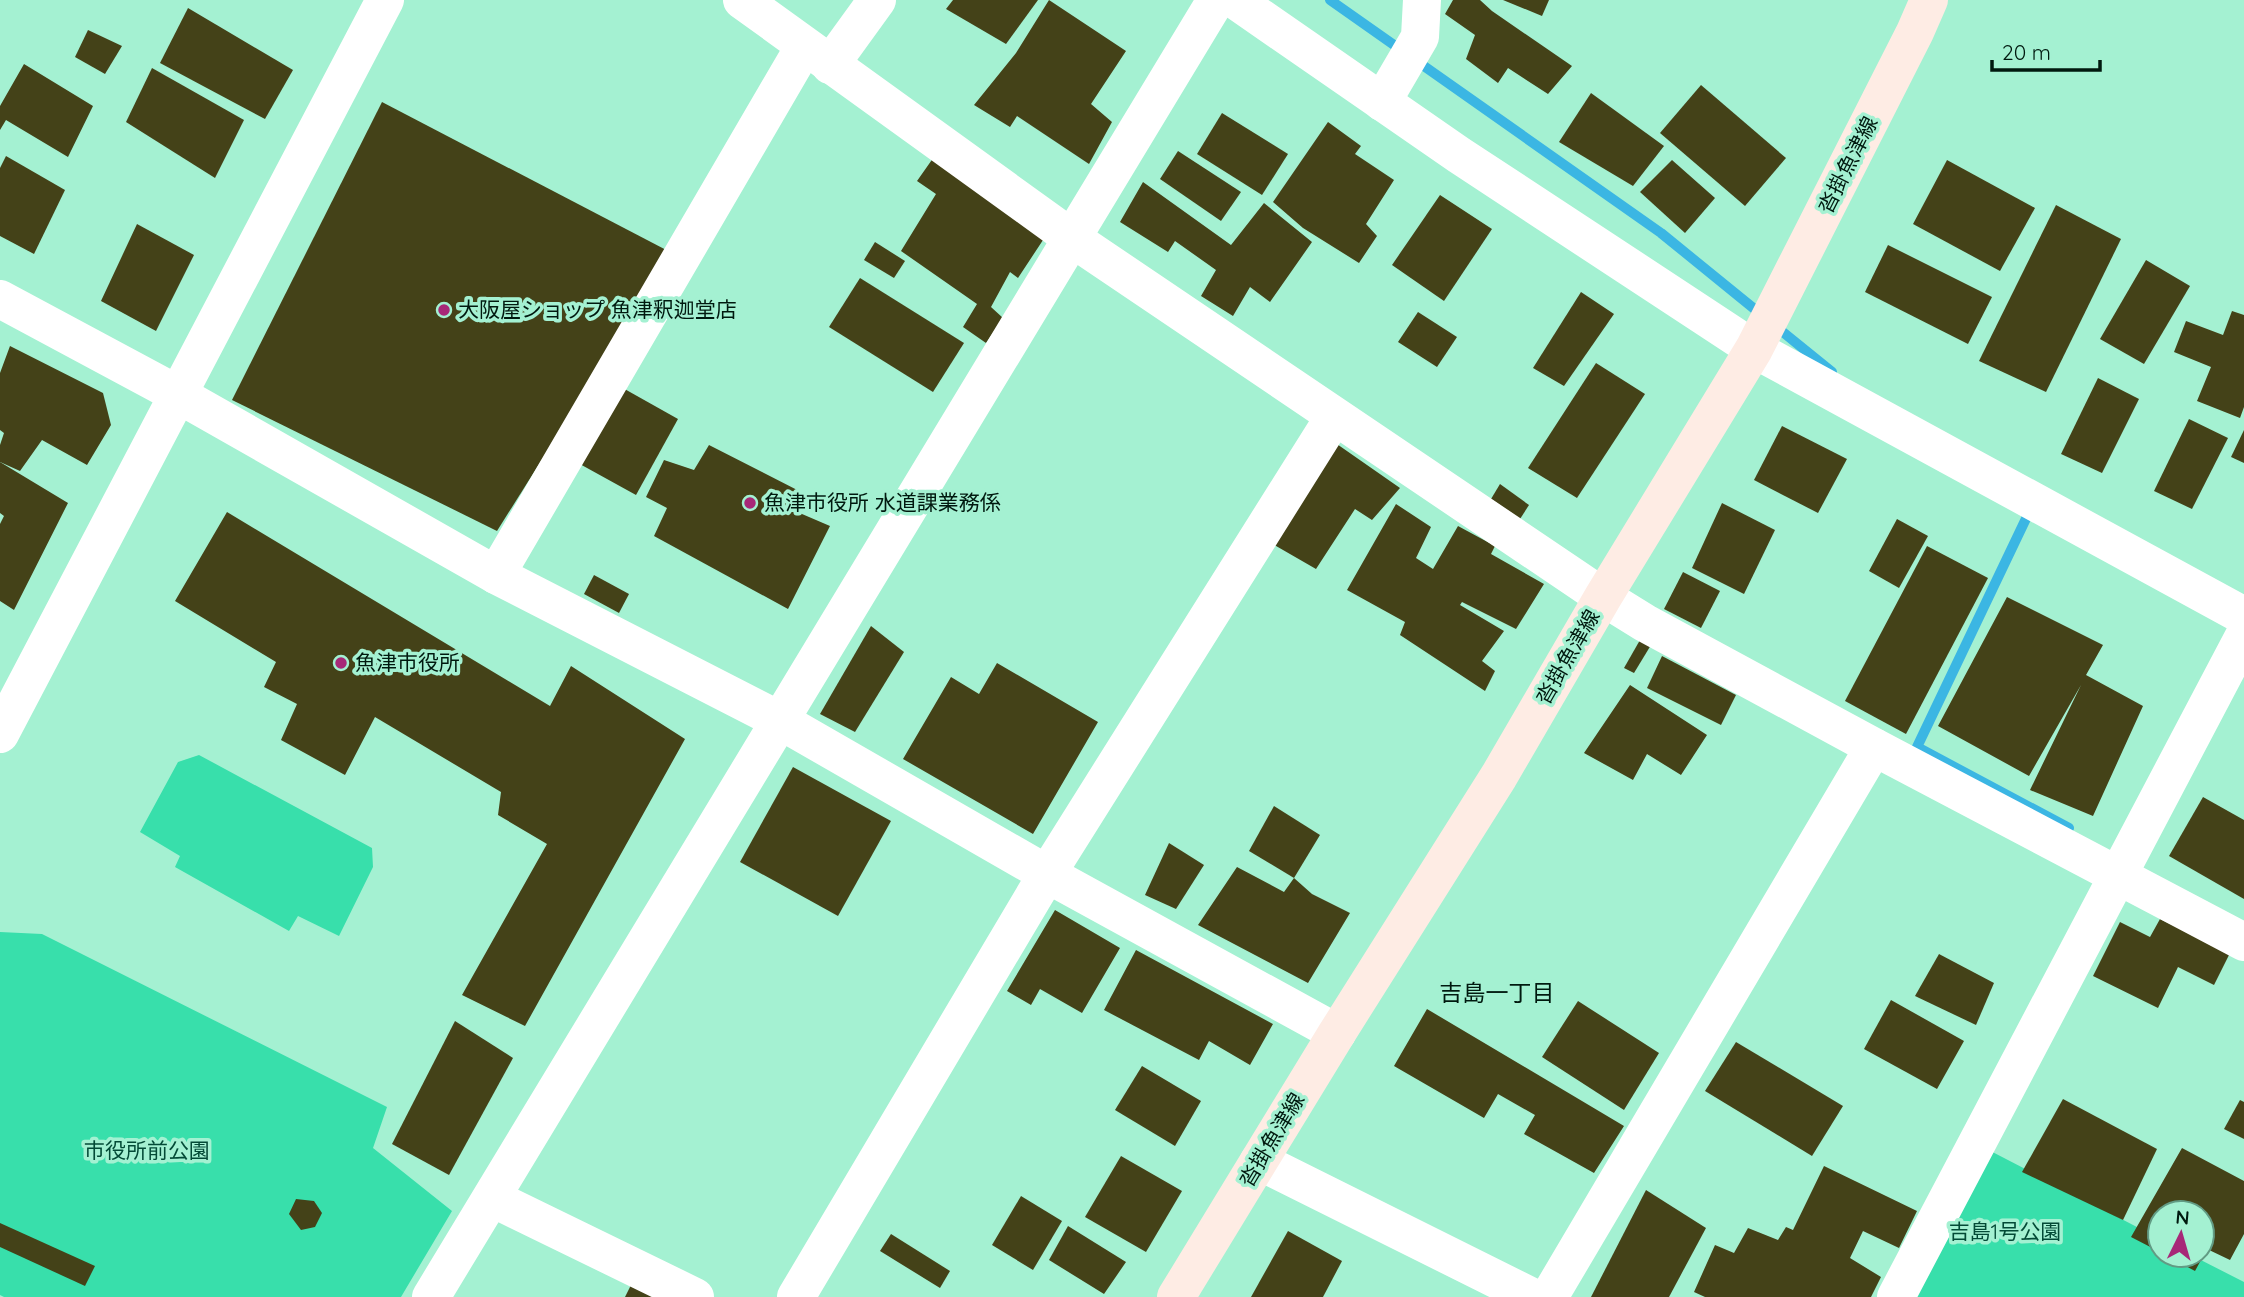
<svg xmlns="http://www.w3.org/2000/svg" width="2244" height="1297" viewBox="0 0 2244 1297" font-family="Quicksand,'Noto Sans JP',sans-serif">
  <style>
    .green { fill: #38dfab }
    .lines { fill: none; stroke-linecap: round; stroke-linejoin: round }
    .stream { stroke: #3bb6e3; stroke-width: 10 }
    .building { fill: #444218 }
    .minor { stroke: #fff; stroke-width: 38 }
    .tertiary { stroke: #fff; stroke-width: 38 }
    .secondary { stroke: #feece4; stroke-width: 38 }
    .poi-dot { fill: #a72878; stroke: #a4f1d2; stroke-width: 2.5 }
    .labels { text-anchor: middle; stroke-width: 7; stroke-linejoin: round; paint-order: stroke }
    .street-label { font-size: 21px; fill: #00190f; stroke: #a4f1d2 }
    .poi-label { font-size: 21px; fill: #00190f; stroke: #a4f1d2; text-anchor: start }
    .park-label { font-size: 21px; fill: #034a36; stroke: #a4f1d2 }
    .neighbourhood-label { font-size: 23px; fill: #00190f; stroke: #a4f1d2 }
  </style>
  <rect width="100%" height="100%" fill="#a4f1d2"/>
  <g class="green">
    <path d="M 199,755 L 372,848 L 373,867 L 339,936 L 298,916 L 289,931 L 175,867 L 180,856 L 140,832 L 178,762 Z"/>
    <path d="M 0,932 L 42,934 L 387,1107 L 373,1148 L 452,1211 L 401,1297 L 4,1297 L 0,1295 Z"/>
    <path d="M 1977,1144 L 2160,1239 L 2160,1255 L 2191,1255 L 2244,1282 L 2244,1297 L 1896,1297 Z"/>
  </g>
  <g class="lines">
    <g class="stream">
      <path d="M 1330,0 L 1661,233 L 1832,372"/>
      <path d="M 2032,506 L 1917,747 L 2069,828"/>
    </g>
  </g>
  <g class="building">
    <path d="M 953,0 L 1038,0 L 1006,44 L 946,9 Z"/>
    <path d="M 1049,0 L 1126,51 L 1091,104 L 1112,122 L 1089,164 L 1017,116 L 1010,127 L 974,105 L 1016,53 Z"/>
    <path d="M 1453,0 L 1480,0 L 1492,11 L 1572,66 L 1548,94 L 1508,68 L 1498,83 L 1466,59 L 1475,35 L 1445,14 Z"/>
    <path d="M 1503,0 L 1549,0 L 1542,16 Z"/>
    <path d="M 188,8 L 293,70 L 265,119 L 160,63 Z"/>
    <path d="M 88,30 L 122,46 L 105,74 L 75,57 Z"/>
    <path d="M 24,64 L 93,106 L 68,157 L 6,120 L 0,130 L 0,106 Z"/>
    <path d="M 152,68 L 244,120 L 215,178 L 126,122 Z"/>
    <path d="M 1701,85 L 1786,158 L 1745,206 L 1660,133 Z"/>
    <path d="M 1591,93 L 1664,146 L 1633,186 L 1559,142 Z"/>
    <path d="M 382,102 L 672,253 L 497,531 L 232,400 Z"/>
    <path d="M 1222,113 L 1288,154 L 1262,195 L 1197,154 Z"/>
    <path d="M 1328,122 L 1361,146 L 1355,154 L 1394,180 L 1366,224 L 1377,236 L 1359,263 L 1303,228 L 1273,202 Z"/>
    <path d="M 1178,151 L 1241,192 L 1221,221 L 1160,179 Z"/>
    <path d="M 936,154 L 1045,237 L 1018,278 L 1010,272 L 991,307 L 1003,318 L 986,343 L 963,327 L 977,304 L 901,251 L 936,194 L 917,181 Z"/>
    <path d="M 6,156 L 65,190 L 34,254 L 0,236 L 0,168 Z"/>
    <path d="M 1672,160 L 1715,198 L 1685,233 L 1640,192 Z"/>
    <path d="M 1947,160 L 2035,208 L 2000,271 L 1913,224 Z"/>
    <path d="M 1143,182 L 1231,245 L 1264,203 L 1312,242 L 1270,302 L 1250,287 L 1233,316 L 1201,296 L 1216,270 L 1175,241 L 1168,252 L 1120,222 Z"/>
    <path d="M 1440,195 L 1492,229 L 1444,301 L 1392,265 Z"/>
    <path d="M 2056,205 L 2121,239 L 2046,392 L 1979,361 Z"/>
    <path d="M 137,224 L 194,255 L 156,331 L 101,301 Z"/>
    <path d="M 875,242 L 905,261 L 894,278 L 864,260 Z"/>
    <path d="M 1888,245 L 1992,297 L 1968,344 L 1865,292 Z"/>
    <path d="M 2146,260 L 2190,286 L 2144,364 L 2100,339 Z"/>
    <path d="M 860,278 L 964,343 L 933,392 L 829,327 Z"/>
    <path d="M 1581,292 L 1614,314 L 1564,386 L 1533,368 Z"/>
    <path d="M 2232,311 L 2244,315 L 2244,407 L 2240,418 L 2197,401 L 2211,367 L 2174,352 L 2186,321 L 2223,335 Z"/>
    <path d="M 1418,312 L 1457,337 L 1437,367 L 1398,342 Z"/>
    <path d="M 10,346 L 103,393 L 111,425 L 87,465 L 42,440 L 20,471 L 0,462 L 0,445 L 4,433 L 0,430 L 0,373 Z"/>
    <path d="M 1596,363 L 1645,394 L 1577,498 L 1528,468 Z"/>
    <path d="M 2098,378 L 2139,399 L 2102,473 L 2061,454 Z"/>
    <path d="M 621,387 L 678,419 L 636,495 L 578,463 Z"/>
    <path d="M 2189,419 L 2228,438 L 2192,509 L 2154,491 Z"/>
    <path d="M 1782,426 L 1847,459 L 1818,513 L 1754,480 Z"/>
    <path d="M 2244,430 L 2244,463 L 2231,457 Z"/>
    <path d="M 1334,442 L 1400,488 L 1372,520 L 1355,509 L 1316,569 L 1269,542 Z"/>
    <path d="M 709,445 L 805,494 L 795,511 L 830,526 L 788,609 L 654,536 L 667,508 L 646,497 L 664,460 L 694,470 Z"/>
    <path d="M 0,462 L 68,503 L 14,610 L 0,601 L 0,524 L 4,516 L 0,513 Z"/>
    <path d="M 1500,484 L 1529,505 L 1520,519 L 1491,499 Z"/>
    <path d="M 1722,503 L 1775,530 L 1744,594 L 1692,568 Z"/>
    <path d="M 1396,504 L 1431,527 L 1416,558 L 1433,569 L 1458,526 L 1495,546 L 1491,554 L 1544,584 L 1516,629 L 1462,602 L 1460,605 L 1504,631 L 1482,661 L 1495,671 L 1485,691 L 1400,635 L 1405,622 L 1347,590 Z"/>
    <path d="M 227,512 L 550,706 L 571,666 L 685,739 L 525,1026 L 462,995 L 547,844 L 498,815 L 501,792 L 375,717 L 345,775 L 281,740 L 297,704 L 264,687 L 276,662 L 175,601 Z"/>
    <path d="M 1897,519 L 1928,536 L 1899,588 L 1869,571 Z"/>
    <path d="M 1927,546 L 1988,578 L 1906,734 L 1845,701 Z"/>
    <path d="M 1683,572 L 1720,591 L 1701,628 L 1664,609 Z"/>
    <path d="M 594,575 L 629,594 L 619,613 L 584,594 Z"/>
    <path d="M 2007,597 L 2103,645 L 2086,675 L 2143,706 L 2093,816 L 2030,790 L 2081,685 L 2029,776 L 1938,726 Z"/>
    <path d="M 871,626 L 904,652 L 855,732 L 820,714 Z"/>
    <path d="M 1640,640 L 1651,645 L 1634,673 L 1624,668 Z"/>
    <path d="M 1662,656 L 1736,695 L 1721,725 L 1647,688 Z"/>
    <path d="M 997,663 L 1098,722 L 1033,834 L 903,759 L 951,677 L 979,694 Z"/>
    <path d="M 1630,685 L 1707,735 L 1681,775 L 1647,754 L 1633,780 L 1584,753 Z"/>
    <path d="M 793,767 L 891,821 L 838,916 L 740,862 Z"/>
    <path d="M 2203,797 L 2244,820 L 2244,899 L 2169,856 Z"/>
    <path d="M 1274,806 L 1320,835 L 1294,878 L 1249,851 Z"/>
    <path d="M 1169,843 L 1204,865 L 1176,909 L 1145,895 Z"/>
    <path d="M 1237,867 L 1284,892 L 1294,878 L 1312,894 L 1350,913 L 1308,983 L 1198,925 Z"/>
    <path d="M 1055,910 L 1120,948 L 1082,1013 L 1040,989 L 1031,1005 L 1007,991 Z"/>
    <path d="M 2160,919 L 2230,953 L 2214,985 L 2178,967 L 2158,1008 L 2093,976 L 2120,922 L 2150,937 Z"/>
    <path d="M 1136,950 L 1273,1024 L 1250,1065 L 1209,1041 L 1199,1060 L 1104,1010 Z"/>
    <path d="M 1939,954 L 1994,983 L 1976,1025 L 1915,996 Z"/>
    <path d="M 1891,1000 L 1964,1041 L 1937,1089 L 1864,1049 Z"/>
    <path d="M 1578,1001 L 1659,1053 L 1624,1110 L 1542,1057 Z"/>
    <path d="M 1427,1009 L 1624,1126 L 1594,1173 L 1524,1134 L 1535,1115 L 1498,1094 L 1484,1118 L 1394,1066 Z"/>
    <path d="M 455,1021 L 513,1058 L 449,1175 L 392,1144 Z"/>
    <path d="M 1736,1042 L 1843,1106 L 1812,1156 L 1705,1091 Z"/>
    <path d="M 1142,1066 L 1201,1101 L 1175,1146 L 1115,1110 Z"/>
    <path d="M 2063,1099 L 2157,1149 L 2123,1220 L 2022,1172 Z"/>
    <path d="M 2240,1100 L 2244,1102 L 2244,1139 L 2224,1129 Z"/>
    <path d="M 2182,1148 L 2244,1181 L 2244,1234 L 2230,1260 L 2207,1249 L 2195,1271 L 2165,1255 L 2202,1255 L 2202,1213 L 2160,1213 L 2160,1252 L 2131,1237 Z"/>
    <path d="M 1121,1156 L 1182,1191 L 1146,1252 L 1085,1217 Z"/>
    <path d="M 1824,1166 L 1917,1211 L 1899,1248 L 1863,1231 L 1850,1258 L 1881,1277 L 1871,1297 L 1705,1297 L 1694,1292 L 1715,1245 L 1734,1253 L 1748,1228 L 1778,1240 L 1786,1227 L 1793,1230 Z"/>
    <path d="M 1646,1190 L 1706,1228 L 1669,1297 L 1591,1297 Z"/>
    <path d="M 1021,1196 L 1062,1221 L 1033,1270 L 992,1245 Z"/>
    <path d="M 296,1199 L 314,1201 L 322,1213 L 315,1227 L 301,1230 L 289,1214 Z"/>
    <path d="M 0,1223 L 95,1266 L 85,1286 L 0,1247 Z"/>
    <path d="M 1068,1226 L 1126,1262 L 1104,1294 L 1049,1260 Z"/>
    <path d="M 1288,1231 L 1342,1261 L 1323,1297 L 1251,1297 Z"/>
    <path d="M 891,1234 L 950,1271 L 940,1288 L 880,1251 Z"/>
    <path d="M 634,1279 L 668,1297 L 625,1297 Z"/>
  </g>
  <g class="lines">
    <g class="minor">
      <path d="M 742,0 L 1073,239 L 1603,597 L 1645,623 L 1874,747 L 2244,942"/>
      <path d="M 830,65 L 877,0"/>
      <path d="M 1382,102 L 1420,37 L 1422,0"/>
      <path d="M 0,299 L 179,395 L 496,575 L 779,720 L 1047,874 L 1337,1033"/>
      <path d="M 496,575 L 804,47"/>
      <path d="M 1259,1161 L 1532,1297"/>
      <path d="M 492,1198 L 695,1297"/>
      <path d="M 431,1297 L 1216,0"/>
      <path d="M 796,1297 L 1047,874 L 1334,417"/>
      <path d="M 1549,1297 L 1874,747"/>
      <path d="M 1896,1297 L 2244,636"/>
    </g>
    <g class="tertiary">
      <path d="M 1235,0 L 1459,155 L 1754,349 L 2244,616"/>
      <path d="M 0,734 L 385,0"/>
    </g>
    <path class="secondary" d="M 1176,1297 L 1337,1033 L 1499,776 L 1603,597 L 1754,349 L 1915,32 L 1929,0"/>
  </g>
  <g class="poi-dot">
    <circle cx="444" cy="310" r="7"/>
    <circle cx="750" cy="503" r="7"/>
    <circle cx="341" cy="663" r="7"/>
  </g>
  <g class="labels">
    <g class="street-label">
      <text transform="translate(1848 165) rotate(-63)" y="7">沓掛魚津線</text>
      <text transform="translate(1568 657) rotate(-60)" y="7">沓掛魚津線</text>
      <text transform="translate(1272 1140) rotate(-59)" y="7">沓掛魚津線</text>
    </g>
    <g class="poi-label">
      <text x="458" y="317">大阪屋ショップ 魚津釈迦堂店</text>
      <text x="764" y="510">魚津市役所 水道課業務係</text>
      <text x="355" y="670">魚津市役所</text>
    </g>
    <g class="park-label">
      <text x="147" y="1158">市役所前公園</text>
      <text x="2005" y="1239">吉島1号公園</text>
    </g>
    <g class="neighbourhood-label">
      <text x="1497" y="1001">吉島一丁目</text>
    </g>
  </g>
  <g transform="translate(2181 1234) rotate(5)"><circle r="33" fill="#a4f1d2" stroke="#629b84" stroke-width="2"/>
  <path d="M0-5L12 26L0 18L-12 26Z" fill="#a72878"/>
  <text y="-10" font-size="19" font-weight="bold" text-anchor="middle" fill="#00190f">N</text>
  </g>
  <path d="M1992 60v10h108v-10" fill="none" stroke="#00190f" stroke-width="3.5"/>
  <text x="2002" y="60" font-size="21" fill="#00190f" stroke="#a4f1d2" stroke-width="5" paint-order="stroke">20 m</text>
</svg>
